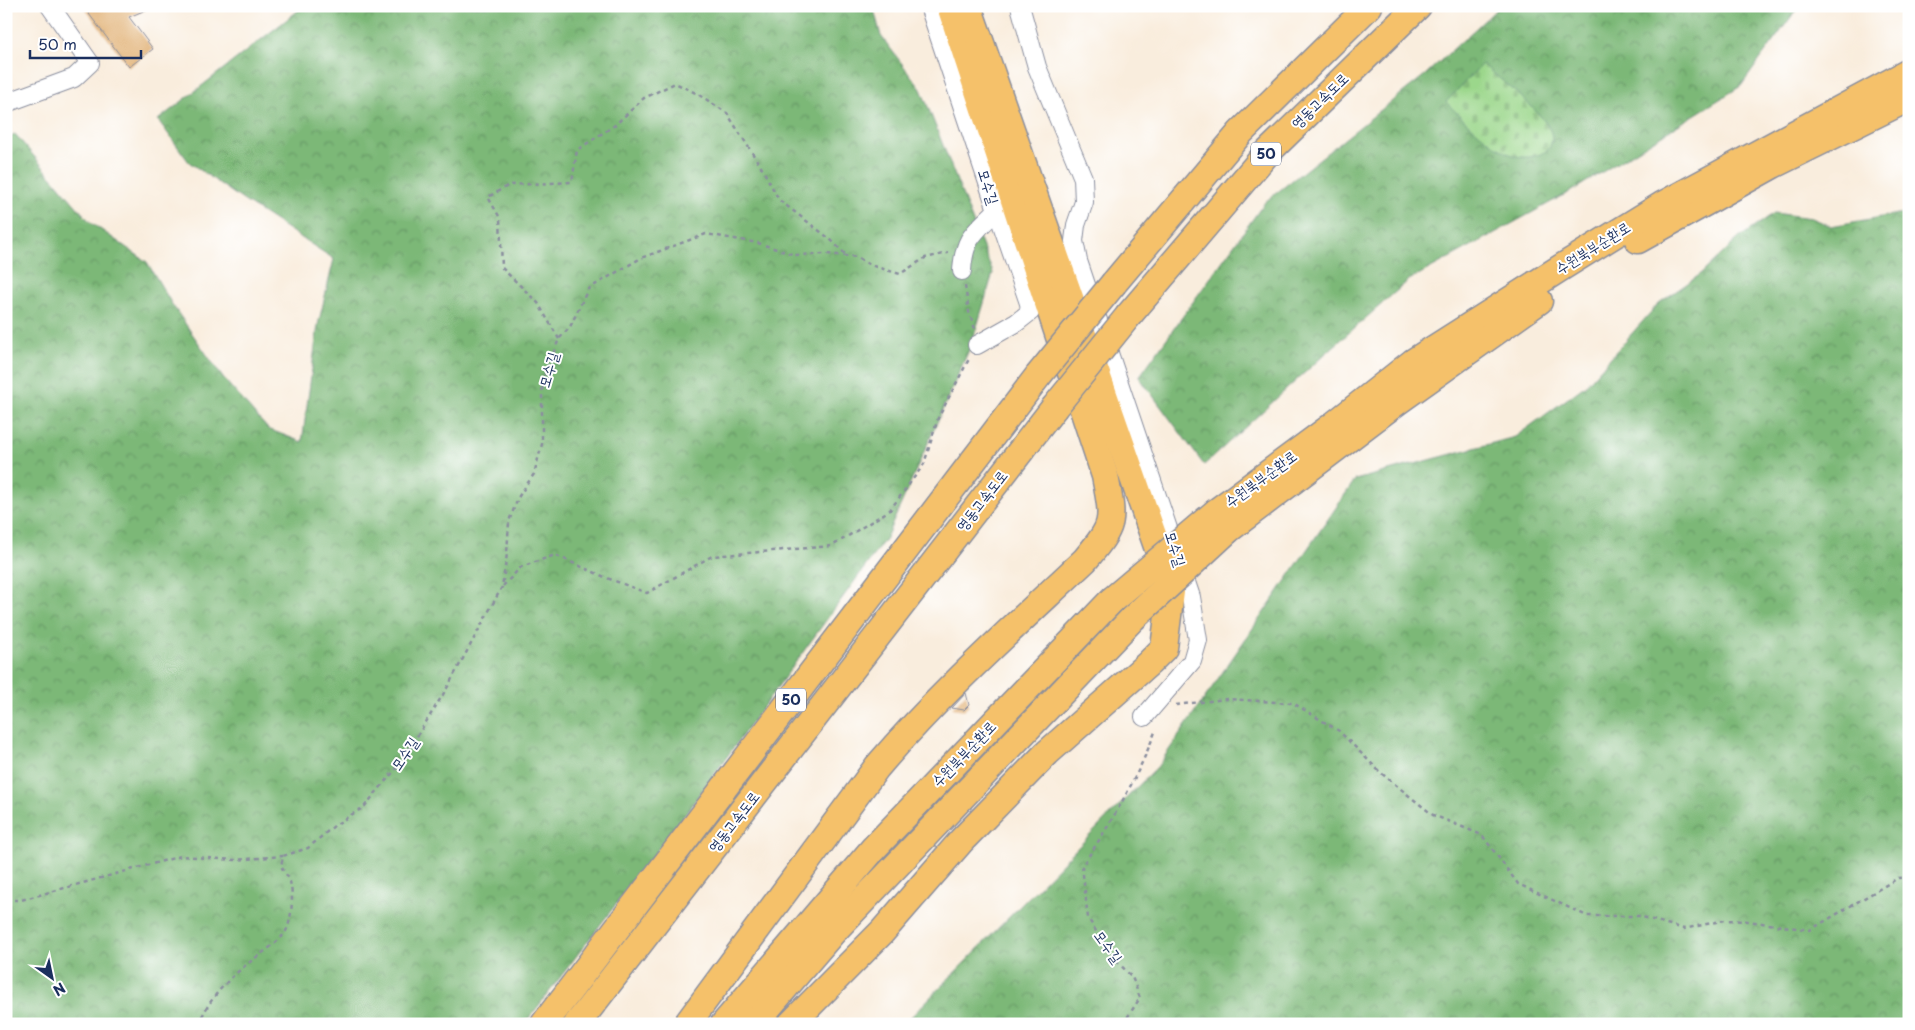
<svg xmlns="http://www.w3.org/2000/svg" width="1915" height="1030" viewBox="0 0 1915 1030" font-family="'Playpen Sans','Poor Story',sans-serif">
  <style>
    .forest { fill: url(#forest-crowns); stroke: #4c746a }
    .cemetery { fill: url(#cemetery-stones); stroke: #5b8374 }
    .building { fill: #e1b175 }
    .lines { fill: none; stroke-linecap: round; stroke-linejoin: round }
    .minor-casing { stroke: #8a8e9e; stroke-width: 20 }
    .highway-casing { stroke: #8a8e9e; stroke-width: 29 }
    .path { stroke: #8a8e9e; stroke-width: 2.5; stroke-dasharray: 4 4; stroke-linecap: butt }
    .minor { stroke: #fff; stroke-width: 18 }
    .highway { stroke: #f5c16b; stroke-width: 26 }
    .highway-bridge-casing { stroke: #8a8e9e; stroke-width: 29; stroke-linecap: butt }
    .highway-bridge { stroke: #f5c16b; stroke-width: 26 }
    .labels { text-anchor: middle; stroke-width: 4; stroke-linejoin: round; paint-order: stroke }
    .shield { fill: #fff; stroke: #5f6d8e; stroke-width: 1 }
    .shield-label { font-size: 14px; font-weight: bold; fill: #1b2f5e }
    .street-label { font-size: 15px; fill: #1b2f5e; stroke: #fff }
  </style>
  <defs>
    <pattern id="forest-crowns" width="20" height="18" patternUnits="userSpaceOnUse" patternTransform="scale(1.25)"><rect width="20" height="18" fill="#7cb877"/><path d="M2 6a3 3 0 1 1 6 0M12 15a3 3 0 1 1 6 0" fill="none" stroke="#659665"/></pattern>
    <pattern id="cemetery-stones" width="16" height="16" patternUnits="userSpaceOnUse" patternTransform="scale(1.25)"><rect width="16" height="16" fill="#9bd78b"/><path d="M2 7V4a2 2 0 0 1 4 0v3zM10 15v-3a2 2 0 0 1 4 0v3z" fill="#85b97a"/></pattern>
  </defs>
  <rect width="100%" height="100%" fill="#fff"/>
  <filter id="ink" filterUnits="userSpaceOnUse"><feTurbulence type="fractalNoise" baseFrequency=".02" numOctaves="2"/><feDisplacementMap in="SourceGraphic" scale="10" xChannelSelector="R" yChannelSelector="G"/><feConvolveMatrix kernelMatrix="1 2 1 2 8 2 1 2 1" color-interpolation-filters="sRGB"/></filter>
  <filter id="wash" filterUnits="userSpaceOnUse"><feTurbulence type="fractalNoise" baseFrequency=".0096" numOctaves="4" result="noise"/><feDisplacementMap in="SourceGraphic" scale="20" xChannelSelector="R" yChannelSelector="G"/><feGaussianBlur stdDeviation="1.12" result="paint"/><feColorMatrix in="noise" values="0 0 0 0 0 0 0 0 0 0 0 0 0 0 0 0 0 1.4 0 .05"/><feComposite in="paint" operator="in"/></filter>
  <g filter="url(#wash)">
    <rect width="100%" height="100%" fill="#f9eddd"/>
    <g class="forest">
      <path d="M 304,6 L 873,6 L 881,36 L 921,89 L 993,273 L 972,343 L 886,538 L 694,802 L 530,1017 L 520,1024 L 6,1024 L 6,140 L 15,134 L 90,222 L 147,262 L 173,306 L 223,378 L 268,429 L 302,442 L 318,325 L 334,259 L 243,200 L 189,162 L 158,120 Z"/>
      <path d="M 1500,6 L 1799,6 L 1741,86 L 1575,189 L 1409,280 L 1325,354 L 1204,465 L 1139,377 L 1265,202 L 1425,75 Z"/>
      <path d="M 1909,212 L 1909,1024 L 904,1024 L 1158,766 L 1355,480 L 1515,437 L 1586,385 L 1659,303 L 1701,274 L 1739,238 L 1774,213 L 1812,218 L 1831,226 Z"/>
    </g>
    <path class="cemetery" d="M 1482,64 C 1498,78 1550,116 1552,137 C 1552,141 1550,146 1549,149 C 1539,156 1529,159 1516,156 C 1496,152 1462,118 1446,102 Z"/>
    <g id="blocks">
      <g class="building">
        <path d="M 83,6 L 155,6 L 129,17 L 153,49 L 129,67 Z"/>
        <path d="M 966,693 L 969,705 L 964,710 L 952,708 Z"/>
      </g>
    </g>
  </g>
  <g filter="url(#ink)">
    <use href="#blocks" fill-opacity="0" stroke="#8a8e9e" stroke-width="1"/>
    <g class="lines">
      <g class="minor-casing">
        <g id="minor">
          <path d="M 929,6 L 997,210 C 974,233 964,237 962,271"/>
          <path d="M 1020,6 L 1037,67 L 1083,178 L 1084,202 L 1076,225 L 1074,241 L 1078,261 L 1191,597 L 1198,640 L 1192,661 L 1144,717"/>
          <path d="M 6,103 L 74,78 L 90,63 L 50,6"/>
          <path d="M 977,345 L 1016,323 L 1030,312 L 1029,303 L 997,210"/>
        </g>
      </g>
      <g class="highway-casing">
        <g id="highway">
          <path d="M 1638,240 L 1773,165 L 1909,98"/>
          <path d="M 1114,283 L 1240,133 L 1369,6"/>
          <path d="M 1129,315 L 1268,152 L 1418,6"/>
          <path d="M 1216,512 L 1331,427 L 1413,362 L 1562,267 L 1662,205 L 1909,72"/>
          <path d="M 1228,530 L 1397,402 L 1539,301"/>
          <path d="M 544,1024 L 1038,376"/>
          <path d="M 577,1024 L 1054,408"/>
          <path d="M 687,1024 L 877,767 C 941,692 1014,627 1085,560 C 1115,524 1114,522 1105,476 L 950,6"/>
          <path d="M 724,1024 L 874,848 L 1112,600"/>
          <path d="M 754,1024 L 832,933 L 1133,618"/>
          <path d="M 791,1024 L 882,932 L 962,840 L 1047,753 L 1149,663 L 1164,648 L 1171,592 L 1166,572 L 968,6"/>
        </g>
      </g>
      <g class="path">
        <path d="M 965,286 L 969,312 L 975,329"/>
        <path d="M 559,339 L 538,303 L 502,268 L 500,218 L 488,197 L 509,185 L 572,182 L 577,150 L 615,125 L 644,98 L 675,83 L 698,94 L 727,113 L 763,170 L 779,200 L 830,239 L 846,255"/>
        <path d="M 503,586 L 521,567 L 555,555 L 607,578 L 647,593 L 712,556 L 832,546 L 890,510 L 924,464 L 938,418 L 970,357"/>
        <path d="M 1176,705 L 1226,699 L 1293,703 L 1339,731 L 1381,773 L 1433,815 L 1482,835 L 1518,884 L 1587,916 L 1639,916 L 1684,929 L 1725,920 L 1748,921 L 1810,930 L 1898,878 L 1909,877"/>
        <path d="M 6,900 L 21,900 L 181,856 L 235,860 L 283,856"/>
        <path d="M 199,1024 C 208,999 230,977 250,962 C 261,953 281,942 287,929 C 292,917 294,891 289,879 C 287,875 283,870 281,866 L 283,856 L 308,848 L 335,825 L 364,807 L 400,764 L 447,688 L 502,587 L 507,554 L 509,521 L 519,496 L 534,474 L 542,444 L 542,391 L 545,374 L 559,339 L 570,327 L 588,289 L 641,258 L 706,234 L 758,243 L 795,255 L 827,254 L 857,257 L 870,265 L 900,274 L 925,258 L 948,253"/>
        <path d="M 1123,1024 L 1140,998 L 1132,977 L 1110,954 L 1088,918 L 1082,866 C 1110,825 1137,779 1155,732 L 1153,730"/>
      </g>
      <use href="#minor" class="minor"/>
      <use href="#highway" class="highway"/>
      <g class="highway-bridge-casing">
        <g id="highway-bridge">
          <path d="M 1038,376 L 1114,283"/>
          <path d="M 1054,408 L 1129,315"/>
          <path d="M 1112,600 L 1216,512"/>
          <path d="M 1133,618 L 1228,530"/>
        </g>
      </g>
      <use href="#highway-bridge" class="highway-bridge"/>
    </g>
  </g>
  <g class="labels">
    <g class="shield">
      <rect x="1251" y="142.5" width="30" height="23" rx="4"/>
      <rect x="776" y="688.5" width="30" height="23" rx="4"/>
    </g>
    <g class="shield-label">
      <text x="1266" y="159">50</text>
      <text x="791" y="705">50</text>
    </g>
    <g class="street-label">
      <text transform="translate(1320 101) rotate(-44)" y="5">영동고속도로</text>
      <text transform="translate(988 187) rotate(72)" y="5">모수길</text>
      <text transform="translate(1593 248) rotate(-32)" y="5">수원북부순환로</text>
      <text transform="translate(549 370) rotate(-74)" y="5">모수길</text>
      <text transform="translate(1261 479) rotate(-36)" y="5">수원북부순환로</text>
      <text transform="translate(982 501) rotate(-52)" y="5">영동고속도로</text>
      <text transform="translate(1175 549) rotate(72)" y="5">모수길</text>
      <text transform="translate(405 754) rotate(-56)" y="5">모수길</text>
      <text transform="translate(964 754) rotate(-46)" y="5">수원북부순환로</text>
      <text transform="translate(734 822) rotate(-52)" y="5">영동고속도로</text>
      <text transform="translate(1108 947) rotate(54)" y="5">모수길</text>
    </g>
  </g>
  <rect width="1915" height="1030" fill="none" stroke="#fff" stroke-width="25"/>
  <g transform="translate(52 978) rotate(147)" stroke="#ffffff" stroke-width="4" paint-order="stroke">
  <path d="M0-4L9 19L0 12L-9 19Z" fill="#1b2f5e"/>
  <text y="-8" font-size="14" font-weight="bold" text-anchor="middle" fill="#1b2f5e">N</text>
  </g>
  <path d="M30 50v8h111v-8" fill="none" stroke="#1b2f5e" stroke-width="2.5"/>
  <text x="38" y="50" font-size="15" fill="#1b2f5e" stroke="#ffffff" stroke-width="4" paint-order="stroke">50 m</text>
</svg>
